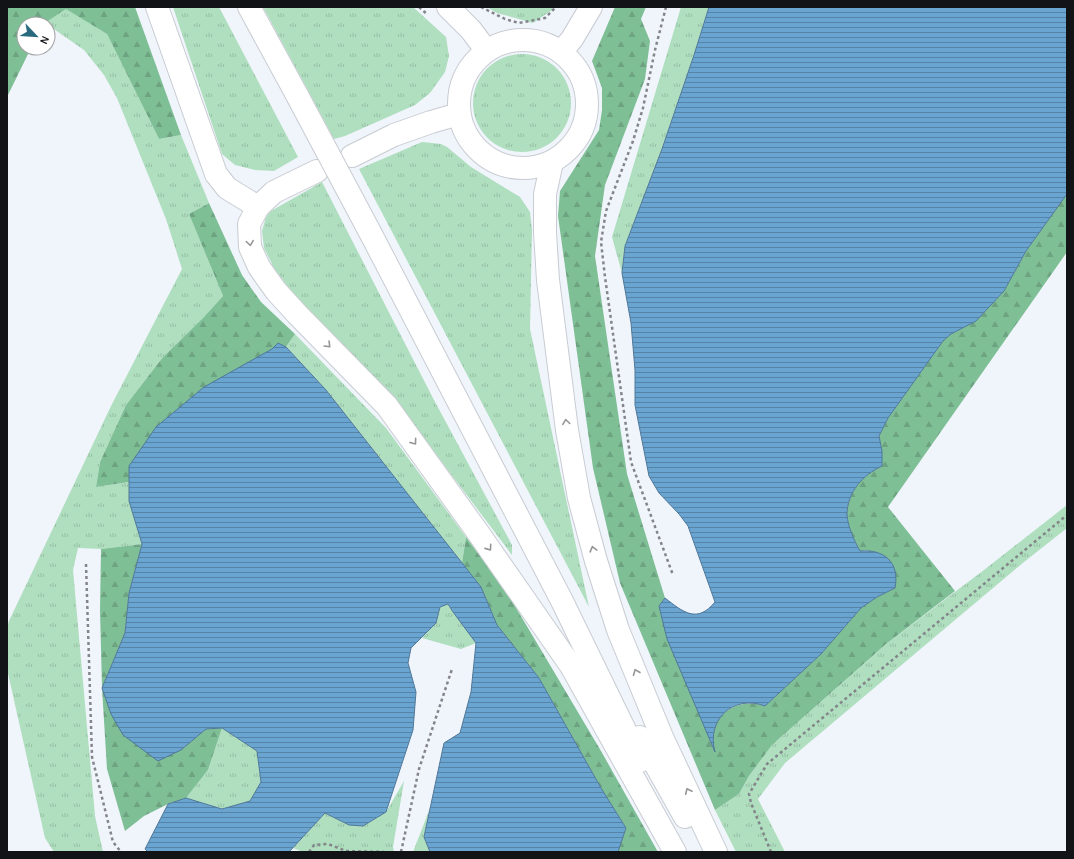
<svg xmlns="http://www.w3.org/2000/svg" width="1074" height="859" viewBox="0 0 1074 859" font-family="Karla,sans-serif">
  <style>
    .grass { fill: url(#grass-tufts) }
    .forest { fill: url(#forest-firs) }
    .water { fill: url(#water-rules); stroke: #507898 }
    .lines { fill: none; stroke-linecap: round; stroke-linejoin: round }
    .secondary-casing { stroke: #c8ccd2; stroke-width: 24 }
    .primary-casing { stroke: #c8ccd2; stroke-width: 24 }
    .path { stroke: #83858a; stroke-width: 2.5; stroke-dasharray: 3 3; stroke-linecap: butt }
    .secondary { stroke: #fff; stroke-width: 22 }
    .primary { stroke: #fff; stroke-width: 22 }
    .primary-bridge-casing { stroke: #c8ccd2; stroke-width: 24; stroke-linecap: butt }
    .primary-bridge { stroke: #fff; stroke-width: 22 }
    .oneway { stroke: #949596 }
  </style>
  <defs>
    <pattern id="grass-tufts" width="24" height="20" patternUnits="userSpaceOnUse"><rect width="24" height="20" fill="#afdfbf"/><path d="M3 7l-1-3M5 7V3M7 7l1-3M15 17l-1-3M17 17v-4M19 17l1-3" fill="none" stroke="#96bea3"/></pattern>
    <pattern id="forest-firs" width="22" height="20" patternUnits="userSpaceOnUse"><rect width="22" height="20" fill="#7fbf96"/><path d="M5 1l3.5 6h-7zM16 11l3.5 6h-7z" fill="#6da381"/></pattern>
    <pattern id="water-rules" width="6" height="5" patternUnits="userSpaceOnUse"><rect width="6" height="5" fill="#6aa4d0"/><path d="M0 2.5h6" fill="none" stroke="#5684a8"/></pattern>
  </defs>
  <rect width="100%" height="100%" fill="#f0f4fb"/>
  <g class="grass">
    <path d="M 173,7 L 219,7 L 298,157 L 274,171 L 255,170 L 235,165 L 222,154 Z"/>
    <path d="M 263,7 L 413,7 L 446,37 L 449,56 L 445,72 L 430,93 L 415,105 L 345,136 L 334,139 Z"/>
    <path d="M 487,7 L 554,7 L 552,10 L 533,23 L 497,13 Z"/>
    <path d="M 681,7 L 709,7 L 694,55 L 662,149 L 625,246 L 622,273 L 612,237 Z"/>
    <path d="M 66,8 L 107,34 L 159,139 L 181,135 L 209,203 L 189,214 L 223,296 L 203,318 L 163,357 L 126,405 L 100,462 L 96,487 L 129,482 L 129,501 L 142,544 L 101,549 L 78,548 L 73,570 L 95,816 L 103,852 L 54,852 L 45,838 L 7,669 L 7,628 L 9,621 L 111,406 L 182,269 L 166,219 L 117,98 L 104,75 L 84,50 L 48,25 L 48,24 L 44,22 Z"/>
    <circle cx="522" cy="103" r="49"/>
    <path d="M 422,142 L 441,144 L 447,147 L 471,167 L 520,197 L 530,212 L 532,230 L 530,329 L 589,607 L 359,169 Z"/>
    <path d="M 322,182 L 434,400 L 512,545 L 512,555 L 398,404 L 291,291 L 274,268 L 264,248 L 262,231 L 266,217 L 271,211 Z"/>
    <path d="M 295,334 L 386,428 L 466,537 L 462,563 L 326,390 L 286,347 Z"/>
    <path d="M 1067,505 L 1067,528 L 1024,562 L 785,763 L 758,799 L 785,852 L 736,852 L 715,810 L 739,794 L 749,776 L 772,745 L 886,644 L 984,570 Z"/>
    <path d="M 448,604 L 453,612 L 476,643 L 461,649 L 422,638 L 436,623 L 440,606 Z"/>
    <path d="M 222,728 L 257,751 L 261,782 L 251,801 L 222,809 L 186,798 L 208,770 Z"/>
    <path d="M 404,781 L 393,847 L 394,852 L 303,852 L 293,848 L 325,813 L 349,825 L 363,826 L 386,812 Z"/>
    <path d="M 432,803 L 424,837 L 430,852 L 413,852 Z"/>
  </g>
  <g class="forest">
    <path d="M 7,7 L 135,7 L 181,135 L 159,139 L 107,34 L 66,9 L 43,24 L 24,24 L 24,48 L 31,48 L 7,97 Z"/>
    <path d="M 615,7 L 646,7 L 641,19 L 650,41 L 645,79 L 605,185 L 595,256 L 627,474 L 665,598 L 659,606 L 713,748 C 708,716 736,696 765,706 L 821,654 L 861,608 L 877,597 L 895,588 L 867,550 L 860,551 C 854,540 848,527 847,515 C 847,492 863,475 882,466 L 882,451 L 879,436 L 888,418 L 943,341 L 951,334 L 976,321 L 1004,291 L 1026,251 L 1067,194 L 1067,252 L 888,507 L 955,591 L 886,644 L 772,745 L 749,776 L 739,794 L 715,810 L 620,583 L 593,468 L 558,216 L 560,191 L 599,130 L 602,110 L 602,88 L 592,61 Z"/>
    <path d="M 209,203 L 242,275 L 261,302 L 295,334 L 286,347 L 278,344 L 129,466 L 129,482 L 96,487 L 100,462 L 126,405 L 163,357 L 203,318 L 223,296 L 189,214 Z"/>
    <path d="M 466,537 L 506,591 L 601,751 L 658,852 L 618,852 L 626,828 L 601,788 L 539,678 L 497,625 L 481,587 L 462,563 Z"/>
    <path d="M 142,544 L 129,593 L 125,633 L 102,688 L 181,750 L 206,729 L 222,728 L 208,770 L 186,798 L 168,804 L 144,816 L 125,831 L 107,769 L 102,688 L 100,610 L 101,549 Z"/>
  </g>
  <g class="water">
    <path d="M 709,7 L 1067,7 L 1067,194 L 1026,251 L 1004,291 L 976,321 L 951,334 L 943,341 L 888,418 L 879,436 L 882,451 L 882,466 C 863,475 847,492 847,515 C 848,527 854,540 860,551 C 884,549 900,562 895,588 L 877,597 L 861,608 L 821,654 L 765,706 C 733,694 706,720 715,752 L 667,639 L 659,606 L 665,598 C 683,612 697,624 715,602 L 688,526 L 679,514 L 659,493 L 649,476 L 635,405 L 635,370 L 631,323 L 622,273 L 625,246 L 662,149 L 694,55 Z"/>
    <path d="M 278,343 L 286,347 L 326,390 L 481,587 L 497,625 L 539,678 L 601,788 L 626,828 L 618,852 L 430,852 L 424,837 L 444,743 L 460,733 L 471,692 L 476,643 L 453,612 L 448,604 L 440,607 L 436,623 L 411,648 L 408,663 L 416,692 L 413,730 L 386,812 L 363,826 L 349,825 L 325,813 L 289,852 L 148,852 L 145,849 L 168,804 L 186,798 L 222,809 L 250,801 L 261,782 L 257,751 L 222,728 L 206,729 L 181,750 L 158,761 L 123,735 L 111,714 L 102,688 L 125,633 L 129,593 L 142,544 L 129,501 L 129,466 L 156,427 L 204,387 L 272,349 Z"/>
  </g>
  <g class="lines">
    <g class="secondary-casing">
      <g id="secondary">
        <path d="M 448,7 L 471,30 L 486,50"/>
        <circle cx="523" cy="104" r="64"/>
        <path d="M 561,52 L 572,39 L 591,7"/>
      </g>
    </g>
    <g class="primary-casing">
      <g id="primary">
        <path d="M 157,7 L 216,174 L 227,188 L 258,207"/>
        <path d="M 249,7 L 298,97"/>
        <path d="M 352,156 L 394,135 L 431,122 L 459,114"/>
        <path d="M 552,162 L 545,194 L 545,233 L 548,280 L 567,430 L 579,498 L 596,561 L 618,630 L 662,737 L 716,852"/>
        <path d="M 317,171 L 274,192 L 258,207 L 249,224 L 250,247 L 259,267 L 276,291 L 297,314 L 387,406 L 479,534 L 571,666 L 675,852"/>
        <path d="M 372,236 L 562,601 L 640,761"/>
        <path d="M 640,737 L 685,817"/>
      </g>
    </g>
    <g class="path">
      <path d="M 419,7 L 428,15"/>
      <path d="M 481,7 L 505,19 L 519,23 L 545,18 L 556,7"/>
      <path d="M 666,7 L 655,50 L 643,108 L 633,141 L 606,211 L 601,242 L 605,277 L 631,462 L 673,575"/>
      <path d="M 86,564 L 92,757 L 113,842 L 121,852"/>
      <path d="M 309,852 L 314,845 L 328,844 L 346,851 L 384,852"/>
      <path d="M 401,852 L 419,769 L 452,669"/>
      <path d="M 771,852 L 751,803 L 749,794 L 767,764 L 1067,515"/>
    </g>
    <use href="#secondary" class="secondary"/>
    <use href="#primary" class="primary"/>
    <g class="primary-bridge-casing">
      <path id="primary-bridge" d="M 298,97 L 372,236"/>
    </g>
    <use href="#primary-bridge" class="primary-bridge"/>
  </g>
  <defs><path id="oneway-chevron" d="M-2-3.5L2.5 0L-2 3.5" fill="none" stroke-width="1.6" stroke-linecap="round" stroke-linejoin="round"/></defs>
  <g class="oneway">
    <use href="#oneway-chevron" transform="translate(250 243) rotate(82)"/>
    <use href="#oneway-chevron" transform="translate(328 345) rotate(45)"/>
    <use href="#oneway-chevron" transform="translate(566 422) rotate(-98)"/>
    <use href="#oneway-chevron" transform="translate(414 442) rotate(54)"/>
    <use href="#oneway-chevron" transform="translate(489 548) rotate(55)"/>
    <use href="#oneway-chevron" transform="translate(593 549) rotate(-105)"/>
    <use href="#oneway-chevron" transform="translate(636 672) rotate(-112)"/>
    <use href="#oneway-chevron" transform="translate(688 791) rotate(-115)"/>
  </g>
  <rect width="1074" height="859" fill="none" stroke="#121316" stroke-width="16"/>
  <g transform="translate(36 36) rotate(115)"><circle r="19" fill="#ffffff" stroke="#a0a1a2"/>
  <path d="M0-3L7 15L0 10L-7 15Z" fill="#2a6a7f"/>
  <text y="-6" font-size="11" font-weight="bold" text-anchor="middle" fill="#121316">N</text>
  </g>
</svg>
